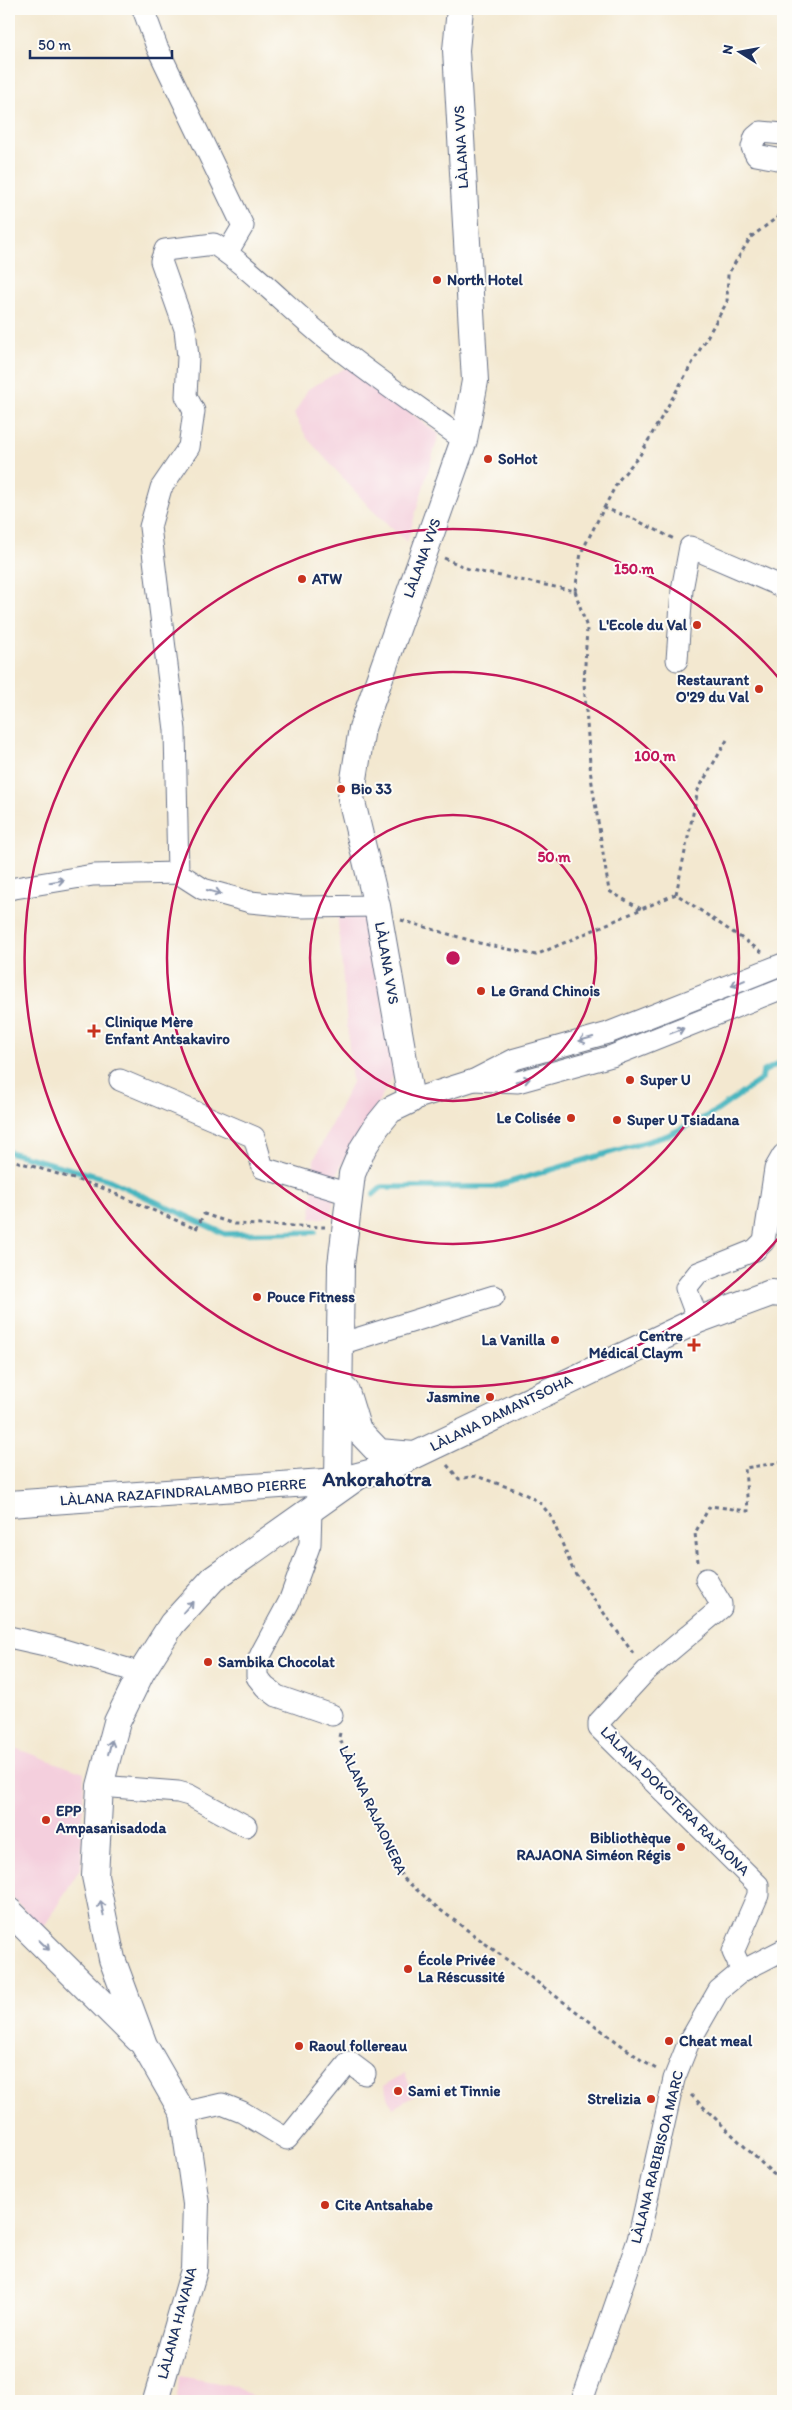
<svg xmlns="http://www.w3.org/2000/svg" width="792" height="2410" viewBox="0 0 792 2410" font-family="Itim,sans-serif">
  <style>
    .built { fill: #f4cfdd }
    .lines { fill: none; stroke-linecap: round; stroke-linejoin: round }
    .stream { stroke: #46b5bf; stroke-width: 5.5 }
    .minor-casing { stroke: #677086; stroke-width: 23 }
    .major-casing { stroke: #677086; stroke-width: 28 }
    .path { stroke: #677086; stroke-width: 3; stroke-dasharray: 4 4; stroke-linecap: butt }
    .minor { stroke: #fff; stroke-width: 21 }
    .major { stroke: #fff; stroke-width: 26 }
    .oneway { stroke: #8d97ae }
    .ring { fill: none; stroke: #c2185b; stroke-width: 2.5 }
    .poi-dot { fill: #c8321e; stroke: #fdfcf7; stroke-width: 2 }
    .labels { text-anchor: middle; stroke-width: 4; stroke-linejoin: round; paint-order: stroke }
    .street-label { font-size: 15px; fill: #1b2f5e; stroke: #fdfcf7 }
    .poi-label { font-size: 15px; font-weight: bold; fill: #1b2f5e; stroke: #fdfcf7; text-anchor: start }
    .district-label { font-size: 20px; font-weight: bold; fill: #1b2f5e; stroke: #fdfcf7 }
    .centre { fill: #c2185b; stroke: #fdfcf7; stroke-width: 2.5 }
    .ring-label { font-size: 15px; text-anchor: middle; font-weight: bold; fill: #c2185b; stroke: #fdfcf7; stroke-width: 4; stroke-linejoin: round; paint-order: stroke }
  </style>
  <rect width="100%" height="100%" fill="#fdfcf7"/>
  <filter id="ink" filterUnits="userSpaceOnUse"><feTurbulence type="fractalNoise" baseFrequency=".02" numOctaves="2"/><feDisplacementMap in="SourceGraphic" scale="10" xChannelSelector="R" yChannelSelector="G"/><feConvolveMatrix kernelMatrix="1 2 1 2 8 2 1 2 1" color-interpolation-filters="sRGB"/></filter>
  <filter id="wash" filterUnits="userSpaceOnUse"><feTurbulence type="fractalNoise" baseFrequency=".0096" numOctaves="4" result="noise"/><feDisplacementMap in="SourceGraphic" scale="20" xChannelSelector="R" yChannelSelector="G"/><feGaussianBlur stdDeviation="1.12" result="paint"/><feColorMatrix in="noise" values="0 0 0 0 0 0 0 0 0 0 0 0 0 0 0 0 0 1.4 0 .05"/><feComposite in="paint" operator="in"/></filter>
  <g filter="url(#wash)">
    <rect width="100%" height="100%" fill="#f3e8d0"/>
    <g class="built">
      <path d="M 349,366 L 439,434 L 407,542 L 371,509 L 307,438 L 294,414 L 308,389 Z"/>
      <path d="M 367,908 L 394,1075 L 338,1171 L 331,1217 L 311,1219 L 314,1160 L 352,1082 L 337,910 Z"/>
      <path d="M 9,1746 L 84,1773 L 81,1867 L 42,1930 L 9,1893 Z"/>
      <path d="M 405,2073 L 414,2096 L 393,2108 L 383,2086 Z"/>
      <path d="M 179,2376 L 231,2385 L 262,2401 L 177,2401 Z"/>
    </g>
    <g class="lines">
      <g class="stream">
        <path d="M 9,1152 L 107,1179 L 225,1234 L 315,1232"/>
        <path d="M 374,1194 L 382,1187 L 493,1187 L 666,1136 L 715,1112 L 762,1079 L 763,1072 L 783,1061"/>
      </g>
    </g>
  </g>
  <g filter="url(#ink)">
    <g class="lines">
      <g class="minor-casing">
        <g id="minor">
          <path d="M 143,9 L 157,47 L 243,226 L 227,253"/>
          <path d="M 783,134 L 761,132 L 755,137 L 752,147 L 756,155 L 783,160"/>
          <path d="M 677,660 L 682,590 L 690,547 L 783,587"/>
          <path d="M 178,873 L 175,730 L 150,527 L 161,488 L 189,447 L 194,411 L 186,396 L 188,357 L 185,329 L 161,261 L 165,250 L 214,244 C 254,271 287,307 325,338 C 369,374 418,407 464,440"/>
          <path d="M 9,889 L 93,875 L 178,873 L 203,889 L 250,902 L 302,907 L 377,906"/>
          <path d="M 120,1080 L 254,1137 L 263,1168 L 349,1194"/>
          <path d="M 474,1080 L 518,1082 L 612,1056 L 783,988"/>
          <path d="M 411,1100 L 474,1080 L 515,1059 L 608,1033 L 783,964"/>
          <path d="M 698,1320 L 686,1288 L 698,1273 L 755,1250 L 764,1241 L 775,1169 L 783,1155"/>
          <path d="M 340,1344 L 494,1296"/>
          <path d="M 311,1510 L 310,1544 L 289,1602 L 262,1652 L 257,1663 L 257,1677 L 265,1687 L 277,1696 L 332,1715"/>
          <path d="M 706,1579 L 721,1604 L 721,1608 L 646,1671 L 599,1722 L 599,1728 L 758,1885 L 758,1895 L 733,1952 L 742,1971"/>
          <path d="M 9,1637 L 54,1647 L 141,1673"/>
          <path d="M 100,1786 L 178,1792 L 189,1795 L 246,1826"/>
          <path d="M 183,2113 L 222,2104 L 242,2112 L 287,2139 L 349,2062 L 365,2074"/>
          <path d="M 582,2401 L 638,2240 L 674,2079 L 688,2044 L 719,1990 L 742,1971 L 783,1950"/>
        </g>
      </g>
      <g class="major-casing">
        <g id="major">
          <path d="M 346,1391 L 358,1430 L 379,1452 L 414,1455"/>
          <path d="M 338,1481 L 341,1265 L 352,1174 L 363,1148 L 377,1126 L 390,1110 L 411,1100 L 377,906 L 351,798 L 362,728 L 464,440 L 475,381 L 456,50 L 460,9"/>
          <path d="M 9,1504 L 338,1481 L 388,1468 L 698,1320 L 771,1293 L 783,1294"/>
          <path d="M 9,1911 L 138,2039"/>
          <path d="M 156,2401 L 194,2270 L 196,2204 L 183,2113 L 144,2045 L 112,1959 L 95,1876 L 100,1786 L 117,1722 L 141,1673 L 172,1624 L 213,1579 L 357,1477"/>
        </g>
      </g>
      <g class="path">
        <path d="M 604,508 L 618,481 L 640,455 L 727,302 L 728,274 L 751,237 L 783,213"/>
        <path d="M 444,558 L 471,570 L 575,591 L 581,553 L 604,508 L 634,519 L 674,539"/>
        <path d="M 575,591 L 587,628 L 584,683 L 591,777 L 609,891 L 641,909"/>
        <path d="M 676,894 L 698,790 L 727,740"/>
        <path d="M 401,920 L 479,943 L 536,955 L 676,894 L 762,952"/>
        <path d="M 9,1159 L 100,1187 L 196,1229 L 204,1214 L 234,1224 L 325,1227"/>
        <path d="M 447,1465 L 459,1479 L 476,1476 L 519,1491 L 539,1502 L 551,1516 L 573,1570 L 635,1656"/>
        <path d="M 698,1562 L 695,1533 L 710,1506 L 748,1511 L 745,1468 L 783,1462"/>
        <path d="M 340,1733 L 339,1737 L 402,1877 L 439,1909 L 644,2062 L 658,2070"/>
        <path d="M 691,2095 L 772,2173 L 783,2180"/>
      </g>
      <use href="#minor" class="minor"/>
      <use href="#major" class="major"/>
    </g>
    <defs><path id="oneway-shaft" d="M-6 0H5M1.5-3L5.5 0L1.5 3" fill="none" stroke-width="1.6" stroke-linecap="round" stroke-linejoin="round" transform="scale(1.25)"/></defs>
    <g class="oneway">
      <use href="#oneway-shaft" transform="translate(57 881) rotate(-9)"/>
      <use href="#oneway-shaft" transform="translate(214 892) rotate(16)"/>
      <use href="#oneway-shaft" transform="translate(738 983) rotate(157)"/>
      <use href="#oneway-shaft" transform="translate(677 1031) rotate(-21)"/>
      <use href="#oneway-shaft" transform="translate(586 1039) rotate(165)"/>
      <use href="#oneway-shaft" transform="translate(523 1080) rotate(-12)"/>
      <use href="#oneway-shaft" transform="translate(188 1607) rotate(-48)"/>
      <use href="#oneway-shaft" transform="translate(110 1747) rotate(-75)"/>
      <use href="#oneway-shaft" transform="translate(102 1908) rotate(-102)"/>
      <use href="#oneway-shaft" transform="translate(44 1945) rotate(44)"/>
    </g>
  </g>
  <g class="ring">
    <circle cx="453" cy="958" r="143"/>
    <circle cx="453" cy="958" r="286"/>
    <path d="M782 1234A429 429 0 1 1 782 682"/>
  </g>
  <g class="poi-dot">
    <circle cx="437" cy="280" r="5"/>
    <circle cx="488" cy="459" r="5"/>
    <circle cx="302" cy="579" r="5"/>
    <circle cx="697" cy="625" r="5"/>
    <circle cx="759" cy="689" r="5"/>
    <circle cx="341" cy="789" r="5"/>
    <circle cx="481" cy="991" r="5"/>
    <path d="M91.5 1023.5h5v5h5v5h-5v5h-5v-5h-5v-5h5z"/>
    <circle cx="630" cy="1080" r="5"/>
    <circle cx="571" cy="1118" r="5"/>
    <circle cx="617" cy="1120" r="5"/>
    <circle cx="257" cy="1297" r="5"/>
    <circle cx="555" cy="1340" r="5"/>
    <path d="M691.5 1337.5h5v5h5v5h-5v5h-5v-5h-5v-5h5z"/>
    <circle cx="490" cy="1397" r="5"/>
    <circle cx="208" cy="1662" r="5"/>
    <circle cx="46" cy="1820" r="5"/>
    <circle cx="681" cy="1847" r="5"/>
    <circle cx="408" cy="1969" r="5"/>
    <circle cx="669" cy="2041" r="5"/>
    <circle cx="299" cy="2046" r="5"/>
    <circle cx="398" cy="2091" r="5"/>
    <circle cx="651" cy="2099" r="5"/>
    <circle cx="325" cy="2205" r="5"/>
  </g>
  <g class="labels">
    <g class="street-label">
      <text transform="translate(461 147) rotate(-93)" y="5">LÀLANA VVS</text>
      <text transform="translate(422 558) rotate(-70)" y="5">LÀLANA VVS</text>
      <text transform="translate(387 963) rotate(80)" y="5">LÀLANA VVS</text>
      <text transform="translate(501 1413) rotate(-26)" y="5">LÀLANA DAMANTSOHA</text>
      <text transform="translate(183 1492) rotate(-4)" y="5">LÀLANA RAZAFINDRALAMBO PIERRE</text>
      <text transform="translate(675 1801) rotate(45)" y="5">LÀLANA DOKOTERA RAJAONA</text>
      <text transform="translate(373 1810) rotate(65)" y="5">LÀLANA RAJAONERA</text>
      <text transform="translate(657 2157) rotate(-76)" y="5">LÀLANA RABIBISOA MARC</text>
      <text transform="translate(177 2323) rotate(-75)" y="5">LÀLANA HAVANA</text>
    </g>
    <g class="poi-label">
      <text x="447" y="285">North Hotel</text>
      <text x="498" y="464">SoHot</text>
      <text x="312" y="584">ATW</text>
      <text x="687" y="630" text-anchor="end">L'Ecole du Val</text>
      <text x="749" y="685" text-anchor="end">Restaurant<tspan x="749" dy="17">O'29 du Val</tspan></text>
      <text x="351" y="794">Bio 33</text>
      <text x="491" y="996">Le Grand Chinois</text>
      <text x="105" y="1027">Clinique Mère<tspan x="105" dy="17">Enfant Antsakaviro</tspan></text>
      <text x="640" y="1085">Super U</text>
      <text x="561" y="1123" text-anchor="end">Le Colisée</text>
      <text x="627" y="1125">Super U Tsiadana</text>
      <text x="267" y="1302">Pouce Fitness</text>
      <text x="683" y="1341" text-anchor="end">Centre<tspan x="683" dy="17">Médical Claym</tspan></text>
      <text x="545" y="1345" text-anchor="end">La Vanilla</text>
      <text x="480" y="1402" text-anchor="end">Jasmine</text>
      <text x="218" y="1667">Sambika Chocolat</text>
      <text x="56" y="1816">EPP<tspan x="56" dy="17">Ampasanisadoda</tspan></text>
      <text x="671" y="1843" text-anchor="end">Bibliothèque<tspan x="671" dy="17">RAJAONA Siméon Régis</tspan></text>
      <text x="418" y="1965">École Privée<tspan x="418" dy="17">La Réscussité</tspan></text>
      <text x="679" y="2046">Cheat meal</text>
      <text x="309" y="2051">Raoul follereau</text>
      <text x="408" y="2096">Sami et Tinnie</text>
      <text x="641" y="2104" text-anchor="end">Strelizia</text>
      <text x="335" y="2210">Cite Antsahabe</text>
    </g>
    <g class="district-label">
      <text x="377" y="1486">Ankorahotra</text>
    </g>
  </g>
  <circle cx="453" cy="958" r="8" class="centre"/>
  <g class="ring-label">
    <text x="634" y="574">150 m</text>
    <text x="655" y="761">100 m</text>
    <text x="554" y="862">50 m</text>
  </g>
  <rect width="792" height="2410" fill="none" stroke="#fdfcf7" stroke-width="30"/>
  <g transform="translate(740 52) rotate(281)" stroke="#fdfcf7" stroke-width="4" paint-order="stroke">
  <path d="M0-4L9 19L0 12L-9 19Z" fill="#1b2f5e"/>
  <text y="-8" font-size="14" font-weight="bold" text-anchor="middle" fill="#1b2f5e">N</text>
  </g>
  <path d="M30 50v8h142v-8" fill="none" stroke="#1b2f5e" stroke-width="2.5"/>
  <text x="38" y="50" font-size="15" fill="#1b2f5e" stroke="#fdfcf7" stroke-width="4" paint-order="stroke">50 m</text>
</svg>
